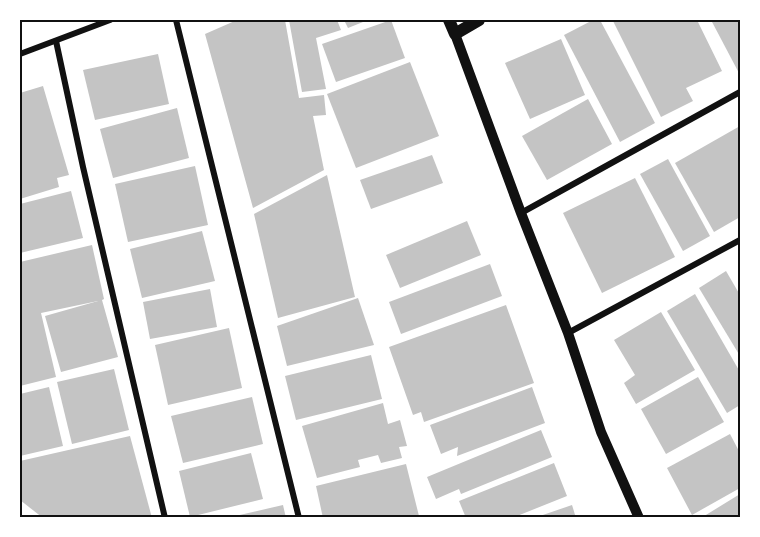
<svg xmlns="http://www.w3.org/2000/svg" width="760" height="537" viewBox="0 0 760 537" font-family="Manrope,sans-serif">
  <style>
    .building { fill: #c4c4c4 }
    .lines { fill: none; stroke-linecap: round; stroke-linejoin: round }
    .minor { stroke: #111; stroke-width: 6 }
    .tertiary { stroke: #111; stroke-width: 10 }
    .secondary { stroke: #111; stroke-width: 12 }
    .neatline { fill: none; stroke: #111; stroke-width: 2 }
  </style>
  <rect width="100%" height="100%" fill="#fff"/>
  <g class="building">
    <path d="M 237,20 L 285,20 L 299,98 L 324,95 L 326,115 L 313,116 L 324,170 L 253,208 L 205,34 Z"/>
    <path d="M 289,20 L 337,20 L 341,30 L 316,38 L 326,89 L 302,92 Z"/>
    <path d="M 344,20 L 368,20 L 348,28 Z"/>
    <path d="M 391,20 L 405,58 L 336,82 L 322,44 Z"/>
    <path d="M 593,20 L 600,20 L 655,123 L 620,142 L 564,35 Z"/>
    <path d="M 616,20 L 697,20 L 722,71 L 686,88 L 693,101 L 661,117 L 613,21 Z"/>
    <path d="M 711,20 L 740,20 L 740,75 Z"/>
    <path d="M 561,39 L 585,95 L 530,119 L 505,63 Z"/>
    <path d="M 158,54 L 169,104 L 95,120 L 83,70 Z"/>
    <path d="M 410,62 L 439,136 L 356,168 L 327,94 Z"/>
    <path d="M 43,86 L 69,175 L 57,178 L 59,187 L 20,199 L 20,93 Z"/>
    <path d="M 588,99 L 612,144 L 547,180 L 522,136 Z"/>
    <path d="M 177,108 L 189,158 L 113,178 L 100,129 Z"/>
    <path d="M 740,126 L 740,217 L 714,232 L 675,163 Z"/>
    <path d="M 432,155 L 443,183 L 371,209 L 360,180 Z"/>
    <path d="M 668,159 L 710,236 L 683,251 L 640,174 Z"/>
    <path d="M 195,166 L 208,225 L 128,242 L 115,184 Z"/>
    <path d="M 327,175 L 355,297 L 278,318 L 254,214 Z"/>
    <path d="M 635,178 L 675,257 L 602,293 L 563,213 Z"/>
    <path d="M 71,191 L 83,238 L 20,253 L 20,204 Z"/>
    <path d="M 467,221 L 481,255 L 400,288 L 386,255 Z"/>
    <path d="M 202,231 L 215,281 L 142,298 L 130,249 Z"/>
    <path d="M 92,245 L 104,299 L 102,300 L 118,357 L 61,372 L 45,316 L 98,301 L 41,313 L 56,377 L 20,386 L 20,262 Z"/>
    <path d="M 490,264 L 502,296 L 401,334 L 389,302 Z"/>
    <path d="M 726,271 L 740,295 L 740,356 L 699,288 Z"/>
    <path d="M 210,289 L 217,327 L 150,339 L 143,302 Z"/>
    <path d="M 695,294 L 740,372 L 740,405 L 727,413 L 667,311 Z"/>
    <path d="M 358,298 L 374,345 L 287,366 L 277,326 Z"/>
    <path d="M 506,305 L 534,383 L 424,422 L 421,412 L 413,415 L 389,347 Z"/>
    <path d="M 661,312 L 695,370 L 636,404 L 624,383 L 635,375 L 614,340 Z"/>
    <path d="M 229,328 L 242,388 L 168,405 L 155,345 Z"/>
    <path d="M 371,355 L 382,399 L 296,420 L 285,376 Z"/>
    <path d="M 114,369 L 129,430 L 72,444 L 57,382 Z"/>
    <path d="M 698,377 L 724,422 L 666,454 L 641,409 Z"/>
    <path d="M 49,387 L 63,446 L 20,456 L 20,394 Z"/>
    <path d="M 532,387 L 545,423 L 457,456 L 458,447 L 441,454 L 430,425 Z"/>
    <path d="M 252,397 L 263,444 L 183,463 L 171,416 Z"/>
    <path d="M 383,403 L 388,424 L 400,420 L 407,446 L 399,447 L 402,458 L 381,463 L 378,455 L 358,460 L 360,467 L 317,478 L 302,426 Z"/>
    <path d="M 541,430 L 552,457 L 461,494 L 459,489 L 436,499 L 427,477 Z"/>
    <path d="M 730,434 L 740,453 L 740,488 L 692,515 L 667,468 Z"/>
    <path d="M 130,436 L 152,518 L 43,518 L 20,500 L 20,461 Z"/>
    <path d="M 251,453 L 263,499 L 190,517 L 179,471 Z"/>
    <path d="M 554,463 L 567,496 L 512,518 L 466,518 L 459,501 Z"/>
    <path d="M 406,464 L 419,516 L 412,518 L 323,518 L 316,486 Z"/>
    <path d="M 740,494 L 740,518 L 701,518 Z"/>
    <path d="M 283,505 L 286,518 L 231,518 L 231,517 Z"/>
    <path d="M 572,505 L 576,518 L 537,518 L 537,517 Z"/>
  </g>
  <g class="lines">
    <g class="minor">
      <path d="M 176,20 L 299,518"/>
      <path d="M 56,41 L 83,167 L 165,518"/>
      <path d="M 20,54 L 110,20"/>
      <path d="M 521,213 L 740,92"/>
      <path d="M 568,333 L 740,240"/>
    </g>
    <path class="tertiary" d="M 455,34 L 521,213 L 568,333 L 601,432 L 639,518"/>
    <path class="secondary" d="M 449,20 L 455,34 L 479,20"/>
  </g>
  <rect width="760" height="537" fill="none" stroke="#ffffff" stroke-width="42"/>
  <rect x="21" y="21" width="718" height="495" class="neatline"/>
</svg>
